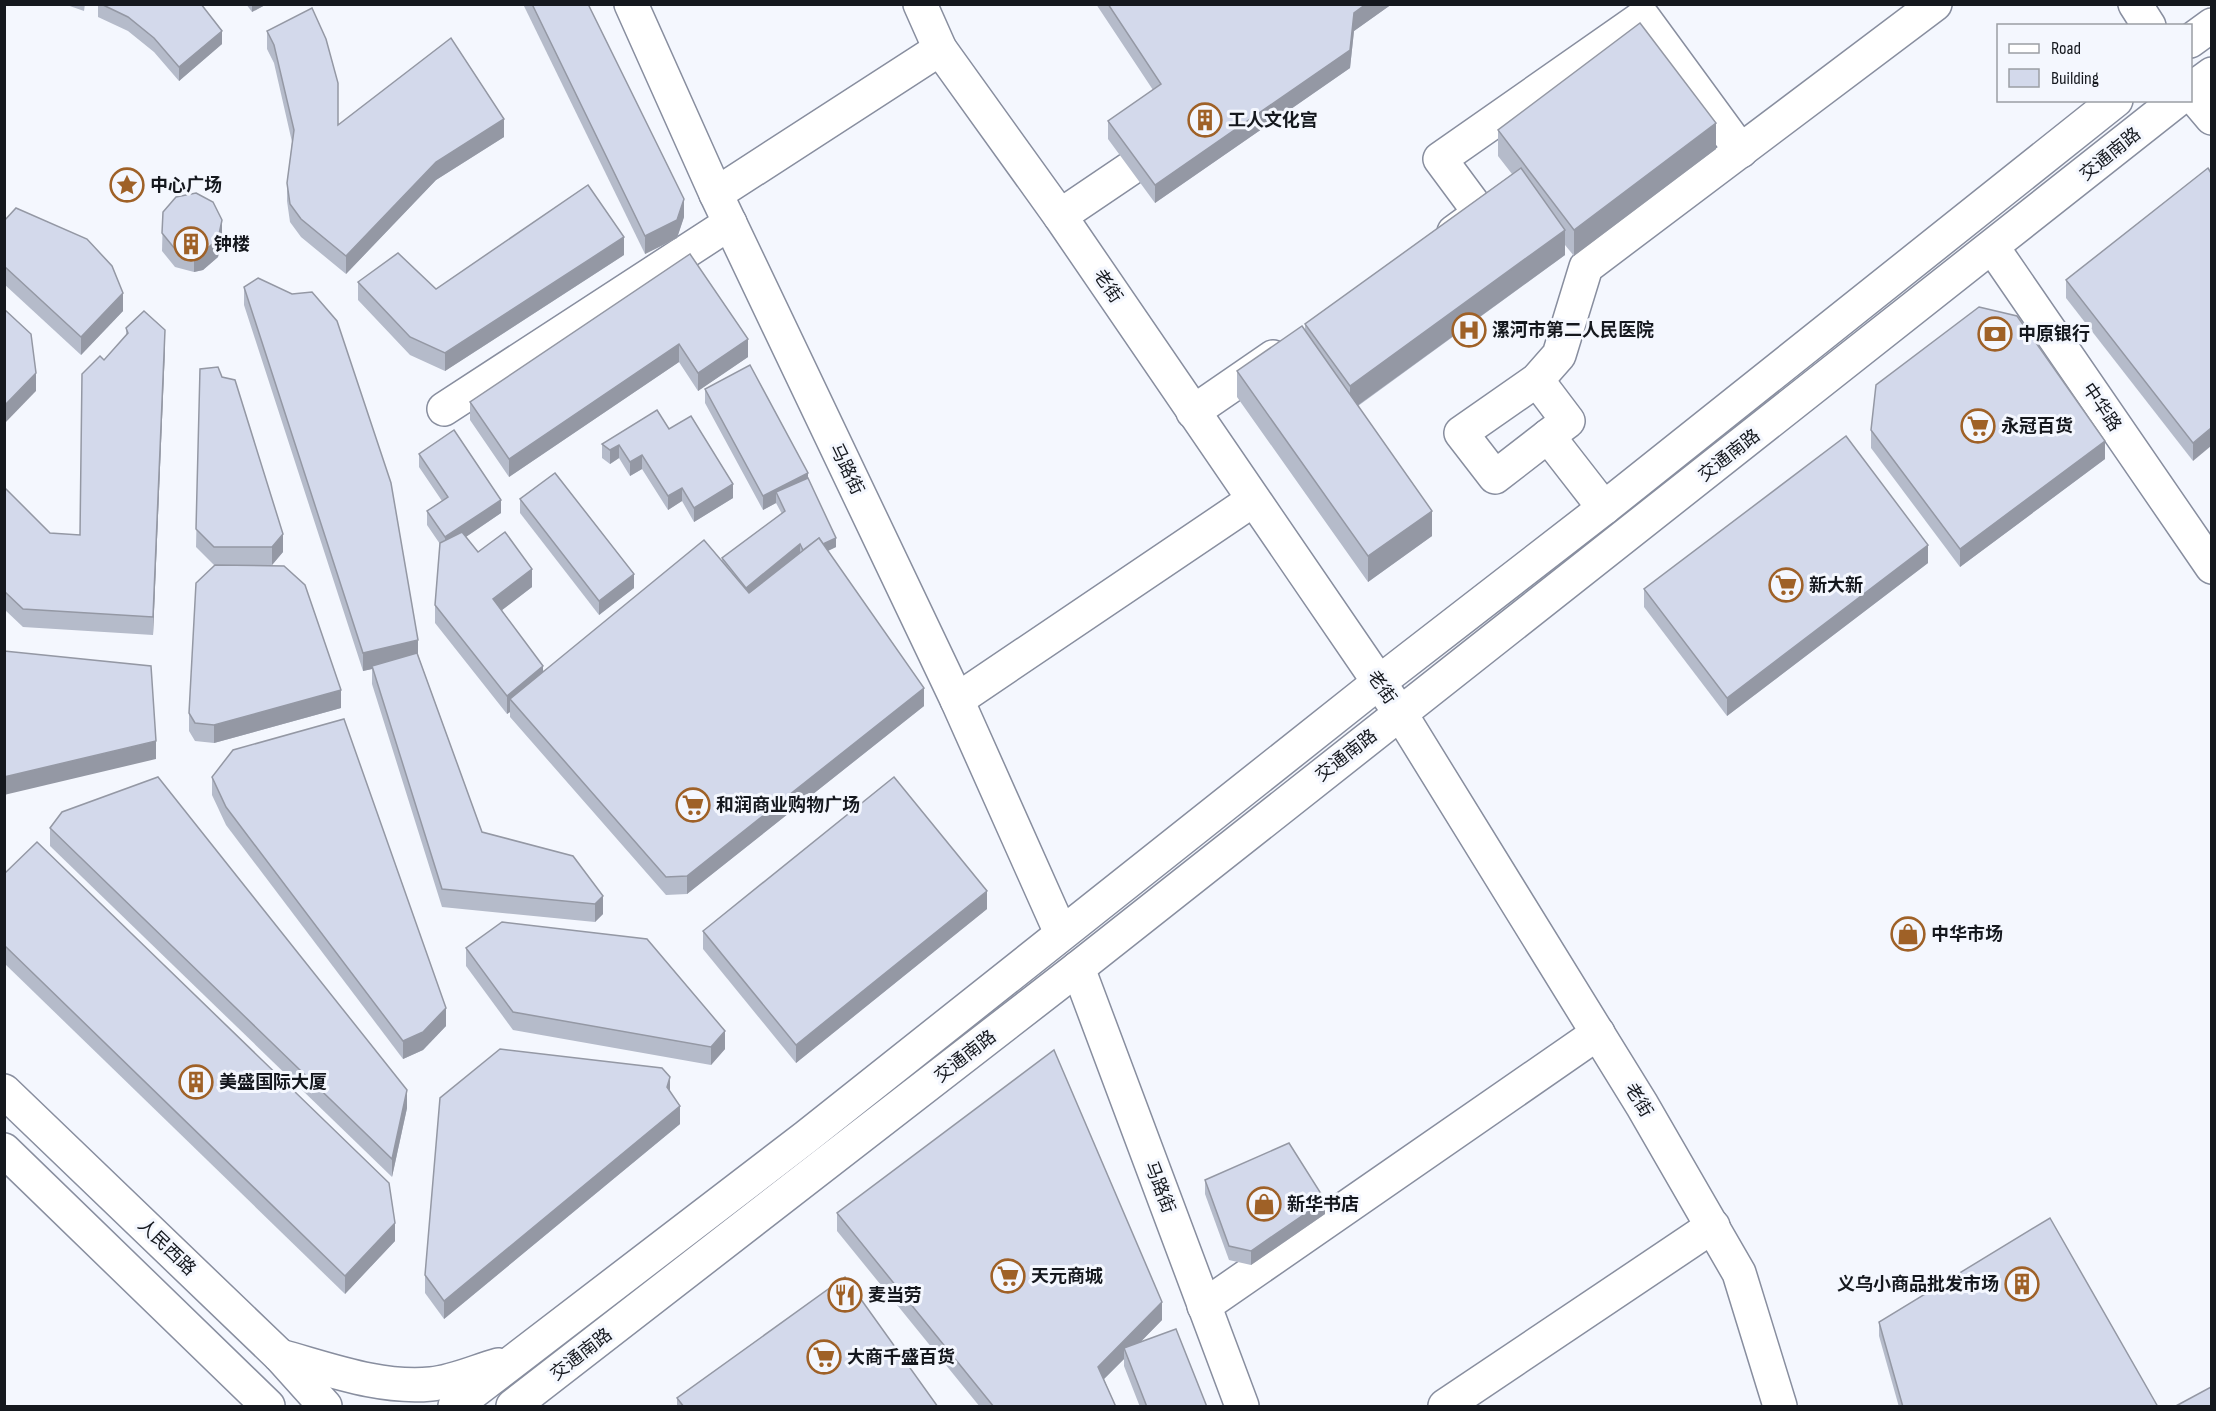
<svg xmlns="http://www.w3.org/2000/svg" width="2216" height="1411" viewBox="0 0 2216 1411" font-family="'Sofia Sans Condensed','Noto Sans SC',sans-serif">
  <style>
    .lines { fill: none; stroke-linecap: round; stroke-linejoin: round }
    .minor-casing { stroke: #888e9f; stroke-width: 36 }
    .major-casing { stroke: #888e9f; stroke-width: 36 }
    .minor { stroke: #fff; stroke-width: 33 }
    .major { stroke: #fff; stroke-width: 33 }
    .wall { fill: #b5bbca }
    .shaded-wall { fill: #9498a4 }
    .building { fill: #d3d9eb; stroke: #9498a4; stroke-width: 1.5 }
    .labels { text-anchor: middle; stroke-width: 6; stroke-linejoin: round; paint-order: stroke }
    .poi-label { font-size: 18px; font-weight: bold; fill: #15181e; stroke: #f4f7fe; text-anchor: start }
    .street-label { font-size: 18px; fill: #15181e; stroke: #f4f7fe }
  </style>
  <rect width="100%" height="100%" fill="#f4f7fe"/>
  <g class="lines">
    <g class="minor-casing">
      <g id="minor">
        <path d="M 631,4 L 716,194 L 957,700 L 1061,933"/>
        <path d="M 920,4 L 940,49 L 1060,216 L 1400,713 L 1642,1105 L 1739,1273 L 1780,1406"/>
        <path d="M 2135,4 L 2149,26"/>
        <path d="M 2190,92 L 2212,118"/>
        <path d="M 716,194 L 940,49"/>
        <path d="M 1060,216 L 1168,143"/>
        <path d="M 1454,232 L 1480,213 L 1440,159 L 1643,17 L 1741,151"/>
        <path d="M 1993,248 L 2212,567"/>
        <path d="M 1537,380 L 1568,421 L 1548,436"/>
        <path d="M 444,409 L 730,223"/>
        <path d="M 1193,412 L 1273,357"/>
        <path d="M 1604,508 L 1548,436 L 1495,477 L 1461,433 L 1537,380 L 1559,355 L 1586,267 L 1935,4"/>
        <path d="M 957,700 L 1253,500"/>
        <path d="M 1078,968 L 1242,1406"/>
        <path d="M 1204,1306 L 1598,1033"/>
        <path d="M 1445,1406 L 1713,1226"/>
      </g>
    </g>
    <g class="major-casing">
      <g id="major">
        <path d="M 2190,41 L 2212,25"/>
        <path d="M 2190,90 L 2212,74"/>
        <path d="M 4,1091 L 280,1356 L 325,1406"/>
        <path d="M 4,1150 L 268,1406"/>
        <path d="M 280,1356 C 328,1369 380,1389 431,1384 C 453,1382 477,1371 498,1365"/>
        <path d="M 455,1406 L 806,1137 L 1378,683 L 1604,508 L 2116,100"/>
        <path d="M 513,1406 L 1078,968 L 2177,100"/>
      </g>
    </g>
    <use href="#minor" class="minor"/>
    <use href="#major" class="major"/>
  </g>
  <g class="wall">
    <path d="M 64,4 L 85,4 L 84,11 Z"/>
    <path d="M 98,4 L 201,4 L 222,44 L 179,81 L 154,52 L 128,31 L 98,17 Z"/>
    <path d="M 246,4 L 267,4 L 252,12 Z"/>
    <path d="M 523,4 L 588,4 L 684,217 L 677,238 L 645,254 Z"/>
    <path d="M 1096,4 L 1392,4 L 1354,31 L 1350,68 L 1155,203 L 1108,139 L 1108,121 L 1153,90 Z"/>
    <path d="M 267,31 L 338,125 L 504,137 L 436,180 L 346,274 L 301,237 L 290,222 L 287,201 L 287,183 L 292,142 L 274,63 L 267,49 Z"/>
    <path d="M 1498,130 L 1716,149 L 1574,256 L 1565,245 L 1565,255 L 1358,406 L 1432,536 L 1368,582 L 1237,397 L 1237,371 L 1305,331 L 1305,324 L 1512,174 L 1498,156 Z"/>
    <path d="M 2208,168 L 2193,461 L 2066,298 L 2066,280 Z"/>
    <path d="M 163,212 L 222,238 L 218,257 L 203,270 L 194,272 L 175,267 L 162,251 Z"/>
    <path d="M 4,221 L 123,311 L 81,355 L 4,284 Z"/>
    <path d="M 690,254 L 748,357 L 698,391 L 679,362 L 509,477 L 470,420 L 470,402 Z"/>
    <path d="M 624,255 L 445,371 L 410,355 L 358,300 L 358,282 L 436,289 Z"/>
    <path d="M 244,287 L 292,294 L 418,655 L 482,832 L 573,856 L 603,914 L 595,922 L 442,907 L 372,684 L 372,669 L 363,671 L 244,305 Z"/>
    <path d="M 126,328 L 165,348 L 153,635 L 23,627 L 4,609 L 4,487 L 50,533 L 80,535 L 104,360 L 126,336 Z"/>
    <path d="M 200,369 L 283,552 L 272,565 L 240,565 L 341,708 L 214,743 L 195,741 L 189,731 L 189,713 L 214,565 L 196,547 Z"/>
    <path d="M 705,389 L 808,478 L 836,547 L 828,551 L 924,706 L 687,894 L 666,895 L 510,717 L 510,712 L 507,714 L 435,623 L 435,605 L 440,544 L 427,525 L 427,511 L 442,501 L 419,467 L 419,454 L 501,513 L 466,537 L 478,552 L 532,587 L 502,610 L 543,671 L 722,561 L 722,558 L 782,514 L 776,503 L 763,510 L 705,403 Z"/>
    <path d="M 669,429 L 733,498 L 694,522 L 682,501 L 668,510 L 642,469 L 630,476 L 619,458 L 610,464 L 602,458 L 602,444 Z"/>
    <path d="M 1871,430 L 2105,459 L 1960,567 L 1871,448 Z"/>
    <path d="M 520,499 L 634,588 L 599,615 L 520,513 Z"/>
    <path d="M 1928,563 L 1727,716 L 1644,607 L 1644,589 Z"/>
    <path d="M 212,777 L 446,1026 L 423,1050 L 403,1059 L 226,825 L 212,795 Z"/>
    <path d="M 50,828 L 407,1108 L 392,1177 L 50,846 Z"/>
    <path d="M 4,874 L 395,1241 L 345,1294 L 4,963 Z"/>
    <path d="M 987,909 L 796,1063 L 703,949 L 703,931 Z"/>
    <path d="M 466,948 L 725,1049 L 711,1065 L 513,1030 L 466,966 Z"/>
    <path d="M 670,1092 L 680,1124 L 444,1319 L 425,1293 L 425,1275 Z"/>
    <path d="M 1205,1180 L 1325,1214 L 1251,1265 L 1229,1260 L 1205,1194 Z"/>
    <path d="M 837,1213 L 1162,1320 L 1141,1341 L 1207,1407 L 1140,1407 L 1124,1366 L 1124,1359 L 1104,1379 L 1116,1407 L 980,1407 L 837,1231 Z"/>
    <path d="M 1879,1322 L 2158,1407 L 1899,1407 L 1879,1336 Z"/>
    <path d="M 677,1398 L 938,1407 L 677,1407 Z"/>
  </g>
  <g class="shaded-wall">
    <path d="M 252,4 L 267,4 L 252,12 Z"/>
    <path d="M 1366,4 L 1392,4 L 1354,31 L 1350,68 L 1155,203 L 1155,185 L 1354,13 Z"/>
    <path d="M 222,31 L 222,44 L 179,81 L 179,67 Z"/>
    <path d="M 504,119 L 504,137 L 436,180 L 346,274 L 346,256 L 436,162 Z"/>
    <path d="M 1716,123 L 1716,149 L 1574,256 L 1574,230 Z"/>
    <path d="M 684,199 L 684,217 L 677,238 L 645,254 L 645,236 Z"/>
    <path d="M 222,220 L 222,238 L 218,257 L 203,270 L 194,272 L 194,254 Z"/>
    <path d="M 1565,230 L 1565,255 L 1350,411 L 1350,386 Z"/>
    <path d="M 624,237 L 624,255 L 445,371 L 445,353 Z"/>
    <path d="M 123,293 L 123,311 L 81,355 L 81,337 Z"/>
    <path d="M 165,330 L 165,348 L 153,635 L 153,617 Z"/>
    <path d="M 748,339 L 748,357 L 698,391 L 698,373 Z"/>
    <path d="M 679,344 L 679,362 L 509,477 L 509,459 Z"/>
    <path d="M 36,373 L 36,391 L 4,424 L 4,406 Z"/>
    <path d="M 2211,428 L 2211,446 L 2193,461 L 2193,443 Z"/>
    <path d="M 2105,441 L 2105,459 L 1960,567 L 1960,549 Z"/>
    <path d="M 619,445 L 619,458 L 610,464 L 610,450 Z"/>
    <path d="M 642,455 L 642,469 L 630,476 L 630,462 Z"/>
    <path d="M 808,473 L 808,487 L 776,492 L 776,503 L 763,510 L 763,496 Z"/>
    <path d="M 733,484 L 733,498 L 694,522 L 694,508 Z"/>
    <path d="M 682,488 L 682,501 L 668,510 L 668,496 Z"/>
    <path d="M 501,500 L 501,513 L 445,551 L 445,537 Z"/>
    <path d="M 1432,511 L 1432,536 L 1368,582 L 1368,556 Z"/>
    <path d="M 283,534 L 283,552 L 272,565 L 272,547 Z"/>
    <path d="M 836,538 L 836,547 L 804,562 L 804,553 Z"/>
    <path d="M 800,544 L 800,553 L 746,597 L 746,588 Z"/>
    <path d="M 1928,545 L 1928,563 L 1727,716 L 1727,698 Z"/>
    <path d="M 532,569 L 532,587 L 493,617 L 493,599 Z"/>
    <path d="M 634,574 L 634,588 L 599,615 L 599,601 Z"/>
    <path d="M 418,640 L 418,658 L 372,666 L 372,669 L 363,671 L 363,653 Z"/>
    <path d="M 543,666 L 543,684 L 510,699 L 510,712 L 507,714 L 507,696 Z"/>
    <path d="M 924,688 L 924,706 L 687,894 L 687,876 Z"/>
    <path d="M 341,690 L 341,708 L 214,743 L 214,725 Z"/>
    <path d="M 156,741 L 156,759 L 4,795 L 4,777 Z"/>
    <path d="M 987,891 L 987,909 L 796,1063 L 796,1045 Z"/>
    <path d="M 603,896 L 603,914 L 595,922 L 595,904 Z"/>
    <path d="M 446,1008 L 446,1026 L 423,1050 L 403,1059 L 403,1041 Z"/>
    <path d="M 725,1031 L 725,1049 L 711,1065 L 711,1047 Z"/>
    <path d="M 670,1077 L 670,1095 L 667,1087 Z"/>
    <path d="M 407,1090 L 407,1108 L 392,1177 L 392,1159 Z"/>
    <path d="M 680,1106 L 680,1124 L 444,1319 L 444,1301 Z"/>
    <path d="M 1325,1200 L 1325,1214 L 1251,1265 L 1251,1251 Z"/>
    <path d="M 395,1223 L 395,1241 L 345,1294 L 345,1276 Z"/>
    <path d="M 1162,1302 L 1162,1320 L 1127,1356 L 1124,1348 L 1124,1359 L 1098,1385 L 1098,1367 Z"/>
  </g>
  <g class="building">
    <path d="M 101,4 L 201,4 L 222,31 L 179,67 L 154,38 L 128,17 Z"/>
    <path d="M 532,4 L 588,4 L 684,199 L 677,220 L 645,236 Z"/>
    <path d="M 1108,4 L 1366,4 L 1354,13 L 1350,50 L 1155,185 L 1108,121 L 1161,84 Z"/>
    <path d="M 312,8 L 326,39 L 338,83 L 338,125 L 451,38 L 504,119 L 436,162 L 346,256 L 301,219 L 290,204 L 287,183 L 294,130 L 274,45 L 267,31 Z"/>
    <path d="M 1640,23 L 1716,123 L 1574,230 L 1498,130 Z"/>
    <path d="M 1521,168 L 1565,230 L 1350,386 L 1305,324 Z"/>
    <path d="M 2208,168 L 2211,173 L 2211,428 L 2193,443 L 2066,280 Z"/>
    <path d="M 588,185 L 624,237 L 445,353 L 410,337 L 358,282 L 398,253 L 436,289 Z"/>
    <path d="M 196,193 L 213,202 L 222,220 L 218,239 L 203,252 L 194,254 L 175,249 L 162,233 L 163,212 L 176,197 Z"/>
    <path d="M 16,208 L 87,239 L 112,266 L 123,293 L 81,337 L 4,266 L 4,221 Z"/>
    <path d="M 690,254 L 748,339 L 698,373 L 679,344 L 509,459 L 470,402 Z"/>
    <path d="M 258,278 L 292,294 L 312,292 L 337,321 L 391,483 L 418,640 L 363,653 L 244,287 Z"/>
    <path d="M 1979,307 L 2017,316 L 2105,441 L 1960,549 L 1871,430 L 1876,385 Z"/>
    <path d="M 4,309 L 31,334 L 36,373 L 4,406 Z"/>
    <path d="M 144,311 L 165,330 L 153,617 L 23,609 L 4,591 L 4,487 L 50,533 L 80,535 L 82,374 L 100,356 L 104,360 L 128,333 L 126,328 Z"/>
    <path d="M 1302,326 L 1432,511 L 1368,556 L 1237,371 Z"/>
    <path d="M 750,365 L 808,473 L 763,496 L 705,389 Z"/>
    <path d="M 218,367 L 222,377 L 235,380 L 283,534 L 272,547 L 214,547 L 196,529 L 200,369 Z"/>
    <path d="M 657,410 L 669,429 L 691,416 L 733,484 L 694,508 L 682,488 L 668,496 L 642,455 L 630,462 L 619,445 L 610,450 L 602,444 Z"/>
    <path d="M 454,430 L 501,500 L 445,537 L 427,511 L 448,497 L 419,454 Z"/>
    <path d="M 1846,436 L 1928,545 L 1727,698 L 1644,589 Z"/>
    <path d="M 555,473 L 634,574 L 599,601 L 520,499 Z"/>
    <path d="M 808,478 L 836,538 L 823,544 L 819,538 L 803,550 L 800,544 L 746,588 L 722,558 L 785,511 L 776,492 Z"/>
    <path d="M 462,532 L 478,552 L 505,532 L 532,569 L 493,599 L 543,666 L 507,696 L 435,605 L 440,543 Z"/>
    <path d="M 819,538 L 924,688 L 687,876 L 666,877 L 510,699 L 704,540 L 749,593 Z"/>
    <path d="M 215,565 L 284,566 L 305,585 L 341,690 L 214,725 L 195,723 L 189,713 L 196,583 Z"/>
    <path d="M 4,651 L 151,666 L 156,741 L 4,777 Z"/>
    <path d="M 417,653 L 482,832 L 573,856 L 603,896 L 595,904 L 442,889 L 372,666 Z"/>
    <path d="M 344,719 L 446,1008 L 423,1032 L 403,1041 L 226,807 L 212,777 L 233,750 Z"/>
    <path d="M 158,777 L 407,1090 L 392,1159 L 50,828 L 62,812 Z"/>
    <path d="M 894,777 L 987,891 L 796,1045 L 703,931 Z"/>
    <path d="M 37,842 L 389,1183 L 395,1223 L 345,1276 L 4,945 L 4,874 Z"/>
    <path d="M 502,922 L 647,939 L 725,1031 L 711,1047 L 513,1012 L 466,948 Z"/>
    <path d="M 500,1049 L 662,1068 L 670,1077 L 667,1087 L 680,1106 L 444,1301 L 425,1275 L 440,1098 Z"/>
    <path d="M 1054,1050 L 1162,1302 L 1098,1367 L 1116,1407 L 994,1407 L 837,1213 Z"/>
    <path d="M 1289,1143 L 1325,1200 L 1251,1251 L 1229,1246 L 1205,1180 Z"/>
    <path d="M 2050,1218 L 2158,1407 L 1903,1407 L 1879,1322 Z"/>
    <path d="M 845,1277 L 938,1407 L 684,1407 L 677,1398 Z"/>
    <path d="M 1176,1329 L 1207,1407 L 1147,1407 L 1124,1348 Z"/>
    <path d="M 2211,1387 L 2211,1407 L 2174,1407 Z"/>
  </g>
  <defs>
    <g id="building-ring" transform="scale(1.725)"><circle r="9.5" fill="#f4f7fe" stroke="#9f6127" stroke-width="1.5"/><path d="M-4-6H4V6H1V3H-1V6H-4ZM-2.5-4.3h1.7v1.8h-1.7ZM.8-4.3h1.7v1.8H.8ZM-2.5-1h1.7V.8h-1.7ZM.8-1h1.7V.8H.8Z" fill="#9f6127"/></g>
    <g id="sight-ring" transform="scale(1.725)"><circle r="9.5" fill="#f4f7fe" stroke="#9f6127" stroke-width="1.5"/><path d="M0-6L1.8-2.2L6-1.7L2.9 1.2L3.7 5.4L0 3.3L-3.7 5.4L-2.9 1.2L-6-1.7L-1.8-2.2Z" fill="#9f6127"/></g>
    <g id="hospital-ring" transform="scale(1.725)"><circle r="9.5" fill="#f4f7fe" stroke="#9f6127" stroke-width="1.5"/><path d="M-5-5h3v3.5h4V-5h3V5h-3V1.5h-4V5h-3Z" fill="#9f6127"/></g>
    <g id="bank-ring" transform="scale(1.725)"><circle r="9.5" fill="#f4f7fe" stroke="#9f6127" stroke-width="1.5"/><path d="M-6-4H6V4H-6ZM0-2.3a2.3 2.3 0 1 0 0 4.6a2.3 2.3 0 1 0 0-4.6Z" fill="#9f6127"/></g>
    <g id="supermarket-ring" transform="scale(1.725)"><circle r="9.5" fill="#f4f7fe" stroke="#9f6127" stroke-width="1.5"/><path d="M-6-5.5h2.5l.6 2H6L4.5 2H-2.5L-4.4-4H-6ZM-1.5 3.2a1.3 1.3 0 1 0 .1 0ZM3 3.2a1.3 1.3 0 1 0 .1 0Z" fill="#9f6127"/></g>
    <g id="shop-ring" transform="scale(1.725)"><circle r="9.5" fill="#f4f7fe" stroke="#9f6127" stroke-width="1.5"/><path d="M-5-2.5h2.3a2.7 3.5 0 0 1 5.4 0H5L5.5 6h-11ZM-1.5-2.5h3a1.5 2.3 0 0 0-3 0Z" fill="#9f6127"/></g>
    <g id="restaurant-ring" transform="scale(1.725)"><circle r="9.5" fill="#f4f7fe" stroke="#9f6127" stroke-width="1.5"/><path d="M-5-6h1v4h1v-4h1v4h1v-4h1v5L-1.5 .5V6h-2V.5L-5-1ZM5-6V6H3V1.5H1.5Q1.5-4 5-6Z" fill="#9f6127"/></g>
  </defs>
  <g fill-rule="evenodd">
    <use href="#building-ring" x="1205" y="120"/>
    <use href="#sight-ring" x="127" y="185"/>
    <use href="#building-ring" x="191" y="244"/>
    <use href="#hospital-ring" x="1469" y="330"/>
    <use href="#bank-ring" x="1995" y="334"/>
    <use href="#supermarket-ring" x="1978" y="426"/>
    <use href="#supermarket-ring" x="1786" y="585"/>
    <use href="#supermarket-ring" x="693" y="805"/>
    <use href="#shop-ring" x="1908" y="934"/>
    <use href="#building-ring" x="196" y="1082"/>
    <use href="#shop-ring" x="1264" y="1204"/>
    <use href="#supermarket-ring" x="1008" y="1276"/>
    <use href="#building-ring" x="2022" y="1284"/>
    <use href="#restaurant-ring" x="845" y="1295"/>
    <use href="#supermarket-ring" x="824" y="1357"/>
  </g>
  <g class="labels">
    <g class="poi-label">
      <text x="1228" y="126">工人文化宫</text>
      <text x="150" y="191">中心广场</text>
      <text x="214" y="250">钟楼</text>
      <text x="1492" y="336">漯河市第二人民医院</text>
      <text x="2018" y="340">中原银行</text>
      <text x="2001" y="432">永冠百货</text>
      <text x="1809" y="591">新大新</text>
      <text x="716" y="811">和润商业购物广场</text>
      <text x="1931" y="940">中华市场</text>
      <text x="219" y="1088">美盛国际大厦</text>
      <text x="1287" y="1210">新华书店</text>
      <text x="1031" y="1282">天元商城</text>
      <text x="1999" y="1290" text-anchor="end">义乌小商品批发市场</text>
      <text x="868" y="1301">麦当劳</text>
      <text x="847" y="1363">大商千盛百货</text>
    </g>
    <g class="street-label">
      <text transform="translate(2110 154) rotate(-39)" y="6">交通南路</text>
      <text transform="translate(1108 286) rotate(56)" y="6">老街</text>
      <text transform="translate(2102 407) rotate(56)" y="6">中华路</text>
      <text transform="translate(1729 455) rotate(-38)" y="6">交通南路</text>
      <text transform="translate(847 469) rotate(64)" y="6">马路街</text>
      <text transform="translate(1382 687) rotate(55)" y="6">老街</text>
      <text transform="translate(1346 755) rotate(-38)" y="6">交通南路</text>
      <text transform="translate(965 1056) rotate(-38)" y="6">交通南路</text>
      <text transform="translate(1639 1100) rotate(59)" y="6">老街</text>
      <text transform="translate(1160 1187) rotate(69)" y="6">马路街</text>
      <text transform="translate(167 1247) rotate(44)" y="6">人民西路</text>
      <text transform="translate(581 1354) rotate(-38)" y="6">交通南路</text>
    </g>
  </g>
  <rect width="2216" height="1411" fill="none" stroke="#15181e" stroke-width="12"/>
  <rect x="1997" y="24" width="195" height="78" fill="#f4f7fe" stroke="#9b9ea4" stroke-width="1.5"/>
  <rect x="2009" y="44" width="30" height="9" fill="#ffffff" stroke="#9b9ea4" stroke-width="1.5"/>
  <text x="2051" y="54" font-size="18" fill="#15181e">Road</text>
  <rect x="2009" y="69" width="30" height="18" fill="#d3d9eb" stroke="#9b9ea4" stroke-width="1.5"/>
  <text x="2051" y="84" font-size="18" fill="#15181e">Building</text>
</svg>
